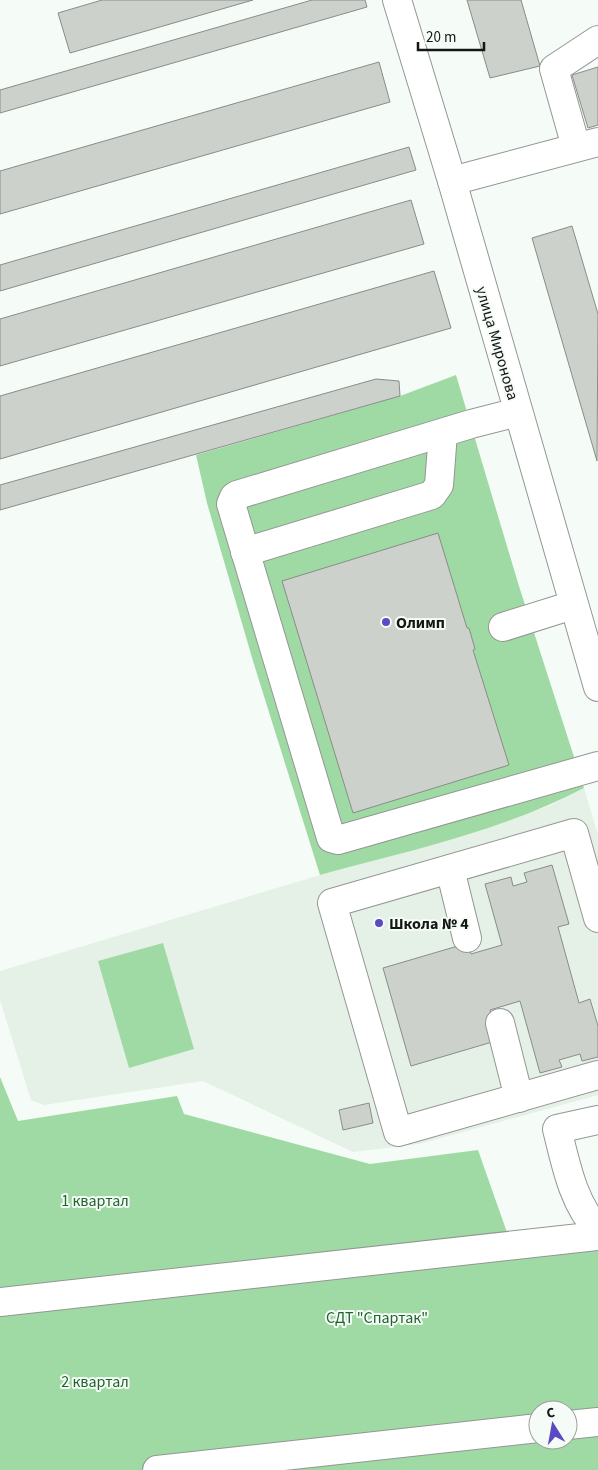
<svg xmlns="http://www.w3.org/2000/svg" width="598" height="1470" viewBox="0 0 598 1470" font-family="'Source Sans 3',sans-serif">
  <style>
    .built { fill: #e5f1e6 }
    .green { fill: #9fdaa4; fill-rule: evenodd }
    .building { fill: #ccd1cc; stroke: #888d89 }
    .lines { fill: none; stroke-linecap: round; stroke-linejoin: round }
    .minor-casing { stroke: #929792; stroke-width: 30 }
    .minor { stroke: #fff; stroke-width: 28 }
    .poi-dot { fill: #5b4ac3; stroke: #f5fbf6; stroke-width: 2 }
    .labels { text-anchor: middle; stroke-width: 4; stroke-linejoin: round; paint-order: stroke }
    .street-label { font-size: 16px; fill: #151715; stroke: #f5fbf6 }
    .poi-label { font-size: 16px; font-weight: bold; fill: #151715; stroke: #f5fbf6; text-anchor: start }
    .park-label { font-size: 16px; fill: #20642c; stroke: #f5fbf6 }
  </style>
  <rect width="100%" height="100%" fill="#f5fbf6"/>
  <path class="built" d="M 584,788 L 598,835 L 598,1095 L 419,1144 L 353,1152 L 203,1081 L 44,1105 L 31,1100 L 0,1000 L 0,971 L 320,875 L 471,834 L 551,805 Z"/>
  <g class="green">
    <path d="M 456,375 L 518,583 L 584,788 C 502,831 409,851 320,875 L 253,661 L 207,503 L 196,455 L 400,396 Z"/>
    <path d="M 163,943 L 194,1049 L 129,1068 L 98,961 Z"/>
    <path d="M 0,1077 L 18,1121 L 177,1096 L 184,1114 L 370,1164 L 478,1150 L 510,1241 L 598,1248 L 598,1470 L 0,1470 ZM 538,1410 L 568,1410 L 568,1440 L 538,1440 Z"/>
  </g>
  <g class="building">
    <path d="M 102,0 L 253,0 L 70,53 L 58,13 Z"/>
    <path d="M 312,0 L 365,0 L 367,7 L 0,113 L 0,90 Z"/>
    <path d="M 467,0 L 521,0 L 540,66 L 490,78 Z"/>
    <path d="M 379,62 L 390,102 L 0,214 L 0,171 Z"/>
    <path d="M 598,67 L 598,125 L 588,128 L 572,75 Z"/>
    <path d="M 409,147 L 416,170 L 0,291 L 0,265 Z"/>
    <path d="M 411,200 L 424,244 L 0,366 L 0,319 Z"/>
    <path d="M 572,226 L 598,314 L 597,461 L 532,238 Z"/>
    <path d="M 434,271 L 451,328 L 0,459 L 0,396 Z"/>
    <path d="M 376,379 L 399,381 L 400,396 L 0,510 L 0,485 Z"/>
    <path d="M 438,533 L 467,628 L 469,628 L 475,649 L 473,650 L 509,765 L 353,813 L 282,581 Z"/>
    <path d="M 552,865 L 569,924 L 558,927 L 579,1003 L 590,999 L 598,1026 L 598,1057 L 582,1061 L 580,1054 L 559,1060 L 562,1067 L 540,1073 L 520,1001 L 490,1010 L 499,1040 L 411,1066 L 383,968 L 468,943 L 471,954 L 502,945 L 485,884 L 511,877 L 513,886 L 527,882 L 524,873 Z"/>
    <path d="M 369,1103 L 373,1123 L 343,1130 L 339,1110 Z"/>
  </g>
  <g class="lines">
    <g class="minor-casing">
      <g id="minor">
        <path d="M 397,0 L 452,181 L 598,687"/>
        <path d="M 576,147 L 554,69 L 598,40"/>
        <path d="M 452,181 L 598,142"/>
        <path d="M 518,412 L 471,424 L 237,495 L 234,497 L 231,504 L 331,838 L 338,840 L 598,766"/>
        <path d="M 245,552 L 432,495 L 439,485 L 443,433"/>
        <path d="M 503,627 L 573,605"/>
        <path d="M 450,869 L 467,938"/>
        <path d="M 598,918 L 574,833 L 332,903 L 398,1132 L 598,1075"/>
        <path d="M 500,1023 L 519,1098"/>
        <path d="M 598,1120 L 557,1129 C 566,1165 573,1203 598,1230"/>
        <path d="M 0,1302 L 598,1236"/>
        <path d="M 568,1425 L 598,1422"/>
        <path d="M 157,1470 L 538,1428"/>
      </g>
    </g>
    <use href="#minor" class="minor"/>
  </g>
  <g class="poi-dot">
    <circle cx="386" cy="622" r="5"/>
    <circle cx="379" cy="923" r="5"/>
  </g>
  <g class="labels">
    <g class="street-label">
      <text transform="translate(498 343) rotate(74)" y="6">улица Миронова</text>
    </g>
    <g class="poi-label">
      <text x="396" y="628">Олимп</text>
      <text x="389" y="929">Школа № 4</text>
    </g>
    <g class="park-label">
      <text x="95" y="1206">1 квартал</text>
      <text x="377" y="1323">СДТ "Спартак"</text>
      <text x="95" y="1387">2 квартал</text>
    </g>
  </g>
  <g transform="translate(553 1425) rotate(349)"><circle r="24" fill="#f5fbf6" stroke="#9ba09c"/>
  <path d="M0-4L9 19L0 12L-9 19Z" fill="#5b4ac3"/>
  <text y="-8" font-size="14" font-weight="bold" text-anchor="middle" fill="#151715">С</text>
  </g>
  <path d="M418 42v8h66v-8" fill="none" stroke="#151715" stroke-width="2.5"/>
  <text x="426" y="42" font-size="15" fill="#151715" stroke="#f5fbf6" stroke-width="4" paint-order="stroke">20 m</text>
</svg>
